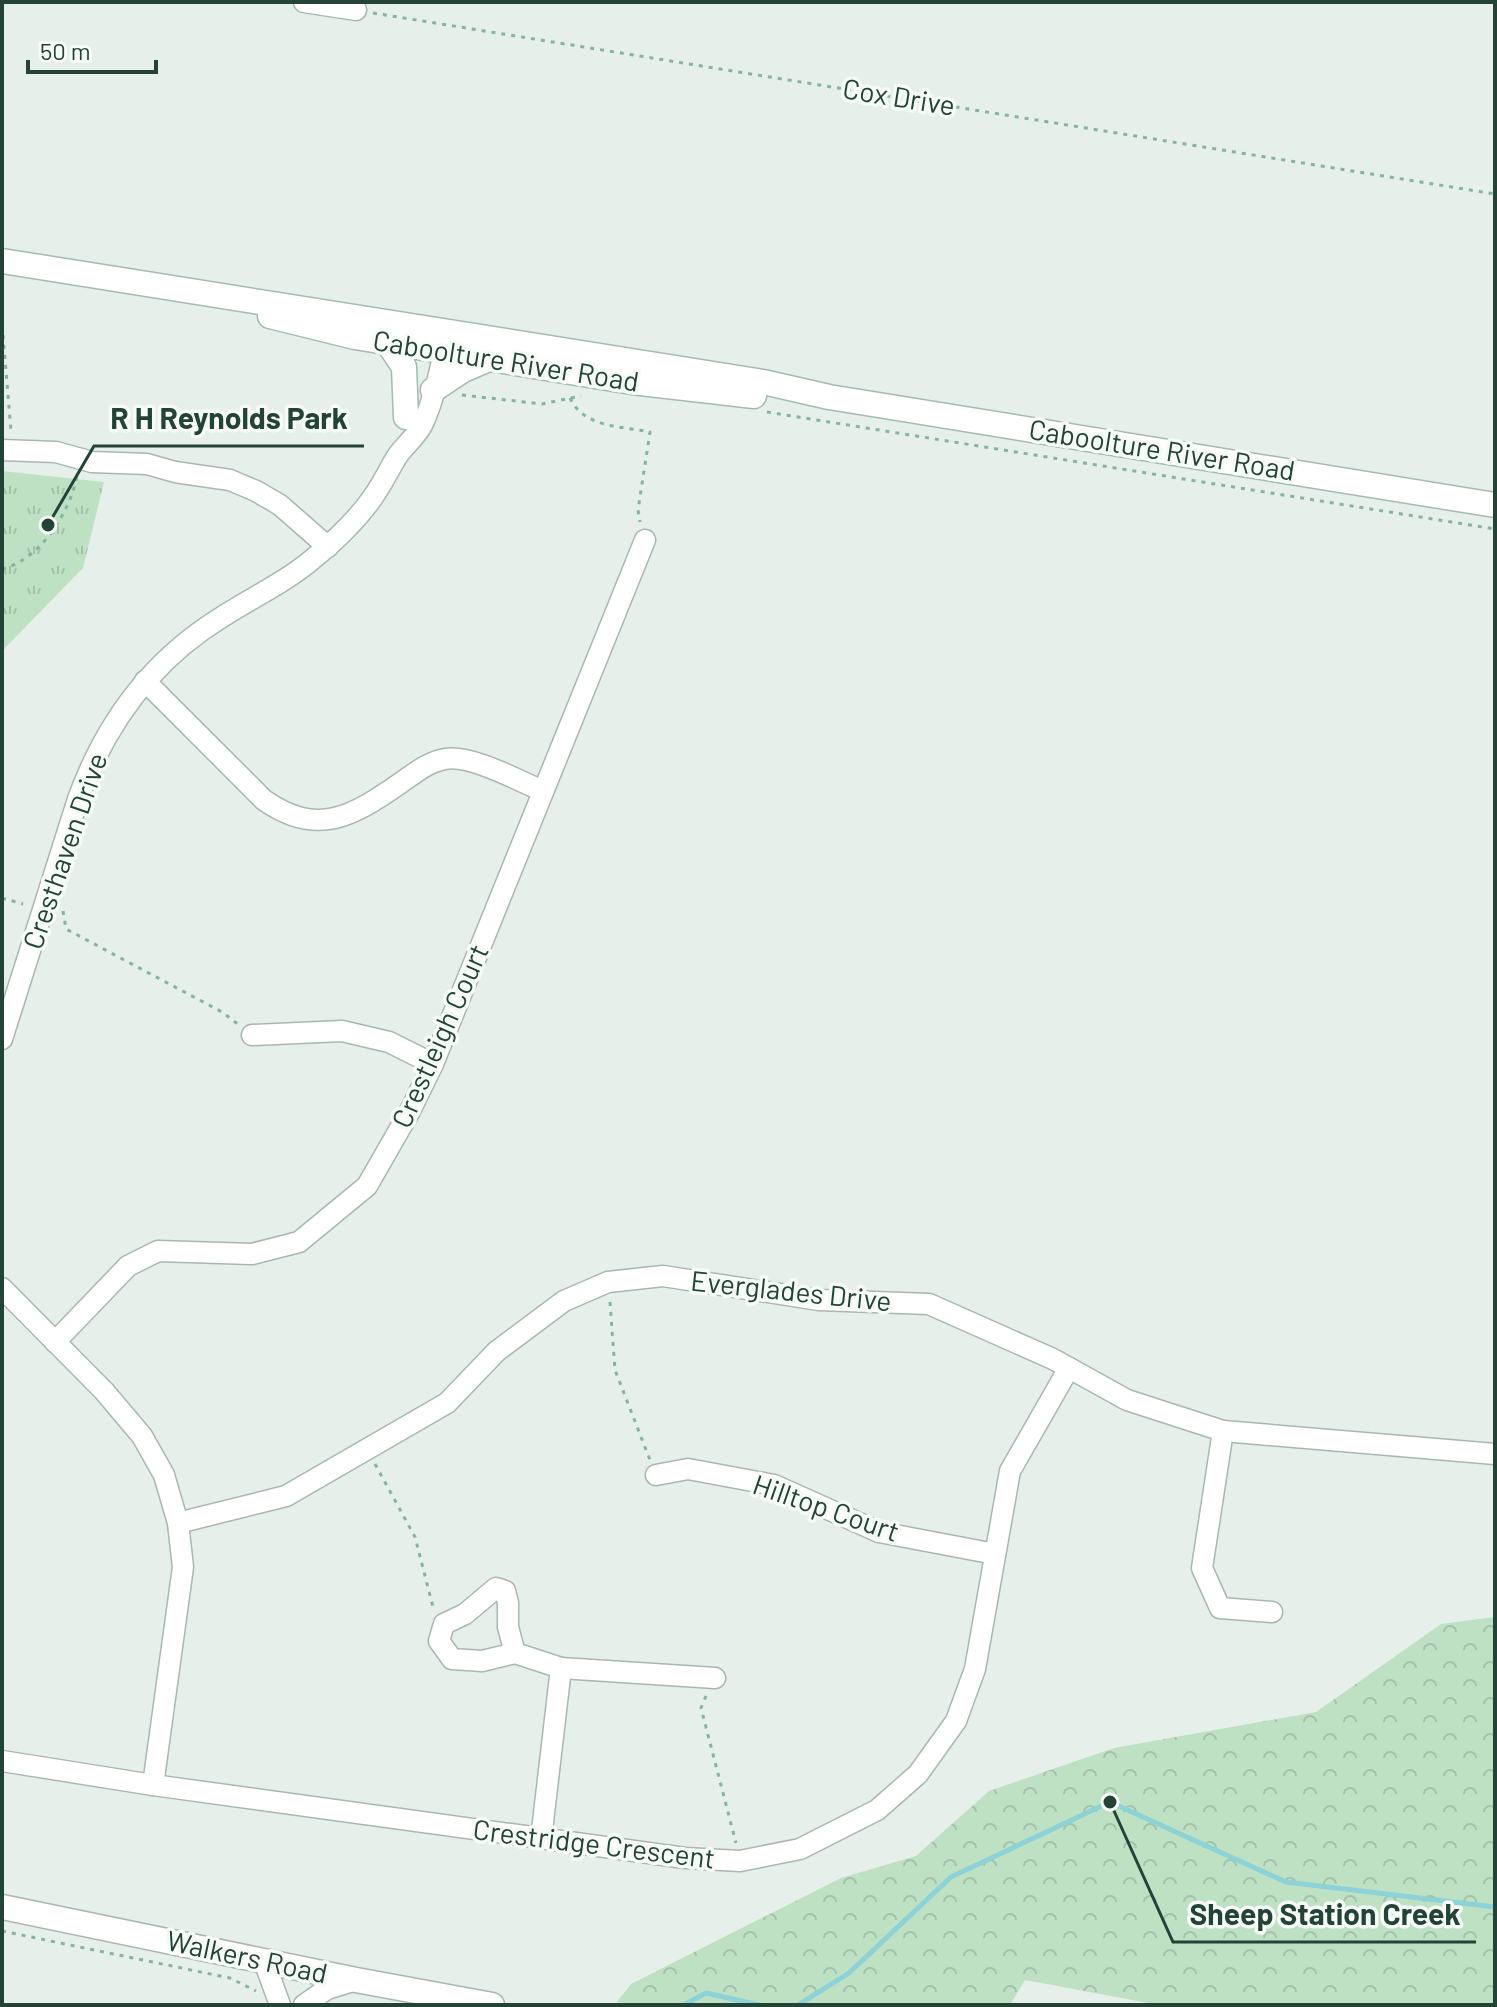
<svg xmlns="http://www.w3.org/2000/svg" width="1497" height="2007" viewBox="0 0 1497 2007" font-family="Barlow,sans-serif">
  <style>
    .forest { fill: url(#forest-crowns) }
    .park { fill: url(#park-tufts) }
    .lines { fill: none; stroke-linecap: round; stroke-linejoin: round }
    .stream { stroke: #8cd2d6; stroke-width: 5 }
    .minor-casing { stroke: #a8b8b1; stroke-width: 23 }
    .tertiary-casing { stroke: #a8b8b1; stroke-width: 27 }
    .secondary-casing { stroke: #a3bbb1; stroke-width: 27 }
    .path { stroke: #85b4a1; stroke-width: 3; stroke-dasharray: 4 6; stroke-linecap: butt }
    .minor { stroke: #fff; stroke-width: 20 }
    .tertiary { stroke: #fff; stroke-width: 24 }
    .secondary { stroke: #fff; stroke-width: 24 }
    .labels { text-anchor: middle; stroke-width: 7; stroke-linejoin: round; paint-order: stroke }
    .street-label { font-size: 28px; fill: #234337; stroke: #f7fbf8 }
    .leader { fill: none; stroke: #234337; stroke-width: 3 }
    .callout-dot { fill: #234337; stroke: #f7fbf8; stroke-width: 3 }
    .callout-label { font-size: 30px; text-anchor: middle; font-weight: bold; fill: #234337; stroke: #f7fbf8; stroke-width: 7; stroke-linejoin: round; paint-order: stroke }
  </style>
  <defs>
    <pattern id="forest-crowns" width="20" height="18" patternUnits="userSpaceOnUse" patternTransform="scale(2)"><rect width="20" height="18" fill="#bee1c4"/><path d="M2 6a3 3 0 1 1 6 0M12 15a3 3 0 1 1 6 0" fill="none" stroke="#a3c2a9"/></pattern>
    <pattern id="park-tufts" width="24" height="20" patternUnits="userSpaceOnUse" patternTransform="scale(2)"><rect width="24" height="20" fill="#bee1c4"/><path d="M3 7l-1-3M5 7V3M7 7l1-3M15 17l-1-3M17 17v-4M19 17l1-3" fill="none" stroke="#a3c2a9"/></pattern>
  </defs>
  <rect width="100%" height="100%" fill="#e6efea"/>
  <path class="forest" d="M 1495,1617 L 1495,2005 L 1159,2005 L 1025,1980 L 1010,2005 L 637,2005 L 617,2002 L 631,1984 L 841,1878 L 916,1856 L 989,1791 L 1114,1748 L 1316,1712 L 1441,1624 Z"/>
  <path class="park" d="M 2,471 L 104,482 L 83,568 L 2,651 Z"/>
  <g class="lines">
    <g class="stream">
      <path d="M 684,2005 L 706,1993 L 759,2005"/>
      <path d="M 798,2005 L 849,1973 L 951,1877 L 1110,1802 L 1286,1882 L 1495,1907"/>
    </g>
    <g class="minor-casing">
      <g id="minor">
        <path d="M 304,2 L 356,10"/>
        <path d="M 2,450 L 56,452 L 92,462 L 147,464 L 175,472 L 230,480 L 256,491 L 280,505 L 328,547"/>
        <path d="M 145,681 L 264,800 C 318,838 353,816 402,782 C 415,773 428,762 445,759 C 470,754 519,781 543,791"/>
        <path d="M 252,1035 L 342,1031 L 389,1042 L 433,1064"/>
        <path d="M 2,1039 L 78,799 C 106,722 152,660 222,617 C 253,597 286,582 314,558 C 336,540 357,520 373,497 C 383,483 389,469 398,455 C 406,444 419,434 424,421 C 435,396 441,366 447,339"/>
        <path d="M 2,1288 L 104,1391 L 142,1436 L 164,1475 L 178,1523 L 183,1567 L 153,1785"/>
        <path d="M 55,1342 L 128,1266 L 158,1251 L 252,1254 L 299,1242 L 367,1186 L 410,1111 L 433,1064 L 645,540"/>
        <path d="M 1223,1431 L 1202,1568 L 1220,1608 L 1272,1612"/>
        <path d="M 656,1475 L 688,1469 L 774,1485 L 879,1532 L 995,1554"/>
        <path d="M 178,1523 L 286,1496 L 447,1403 L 497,1351 L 564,1301 L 608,1282 L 663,1276 L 819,1300 L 929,1304 L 1053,1359 L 1127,1400 L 1223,1431 L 1495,1454"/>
        <path d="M 515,1653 L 508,1627 L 508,1603 L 505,1591 L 496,1588 L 465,1614 L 444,1624 L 439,1641 L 452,1659 L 482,1661 L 515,1653 L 561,1668 L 541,1839"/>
        <path d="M 561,1668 L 715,1678"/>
        <path d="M 2,1761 L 153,1785 L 685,1858 L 740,1861 L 800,1849 L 877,1810 L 918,1774 L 956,1721 L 975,1669 L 1010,1471 L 1069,1368"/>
        <path d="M 264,1961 L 280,2005"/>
        <path d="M 304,2005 L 327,1989 L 356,1980"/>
      </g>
    </g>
    <g class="tertiary-casing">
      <path id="tertiary" d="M 2,1907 L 356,1980 L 492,2005"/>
    </g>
    <g class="secondary-casing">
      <g id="secondary">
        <path d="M 2,261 L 763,382 L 829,397 L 1495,505"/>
        <path d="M 270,316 L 355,337 L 632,382 L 754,396"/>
        <path d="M 388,343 L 404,367 L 406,417"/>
        <path d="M 433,390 L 463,370 L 489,359"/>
      </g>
    </g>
    <g class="path">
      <path d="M 373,13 L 1495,194"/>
      <path d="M 3,335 L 11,431"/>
      <path d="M 462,395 L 542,404 L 581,396"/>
      <path d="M 570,398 C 584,428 621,426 650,432 L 638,510 L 640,522"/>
      <path d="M 767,412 L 1495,529"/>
      <path d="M 2,569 C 40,560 71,511 77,475"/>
      <path d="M 2,898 L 23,904"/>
      <path d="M 63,911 L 66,929 L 222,1012 L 239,1025"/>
      <path d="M 610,1302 L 615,1370 L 650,1460"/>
      <path d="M 375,1464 L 415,1537 L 433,1607"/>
      <path d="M 706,1696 L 701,1708 L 736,1843"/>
      <path d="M 2,1931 L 230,1978 L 256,1991"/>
    </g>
    <use href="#minor" class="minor"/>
    <use href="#tertiary" class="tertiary"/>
    <use href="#secondary" class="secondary"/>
  </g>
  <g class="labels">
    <g class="street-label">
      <text transform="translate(899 97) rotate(9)" y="10">Cox Drive</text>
      <text transform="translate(506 361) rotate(9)" y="10">Caboolture River Road</text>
      <text transform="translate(1162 450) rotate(9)" y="10">Caboolture River Road</text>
      <text transform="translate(65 851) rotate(-71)" y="10">Cresthaven Drive</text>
      <text transform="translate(440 1036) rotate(-66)" y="10">Crestleigh Court</text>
      <text transform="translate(791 1291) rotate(6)" y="10">Everglades Drive</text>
      <text transform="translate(826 1508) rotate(19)" y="10">Hilltop Court</text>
      <text transform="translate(594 1844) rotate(7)" y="10">Crestridge Crescent</text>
      <text transform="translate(247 1957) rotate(12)" y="10">Walkers Road</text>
    </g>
  </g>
  <path class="leader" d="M48 525L94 446H364M1110 1802L1173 1942H1476"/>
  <g class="callout-dot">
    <circle cx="48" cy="525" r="8"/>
    <circle cx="1110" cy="1802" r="8"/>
  </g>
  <g class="callout-label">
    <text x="229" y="429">R H Reynolds Park</text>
    <text x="1325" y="1925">Sheep Station Creek</text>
  </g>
  <rect width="1497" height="2007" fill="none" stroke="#234337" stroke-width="8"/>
  <path d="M28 60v12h128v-12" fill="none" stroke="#234337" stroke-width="4"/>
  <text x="40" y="60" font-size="24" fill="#234337" stroke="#f7fbf8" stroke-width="6" paint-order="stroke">50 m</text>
</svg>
